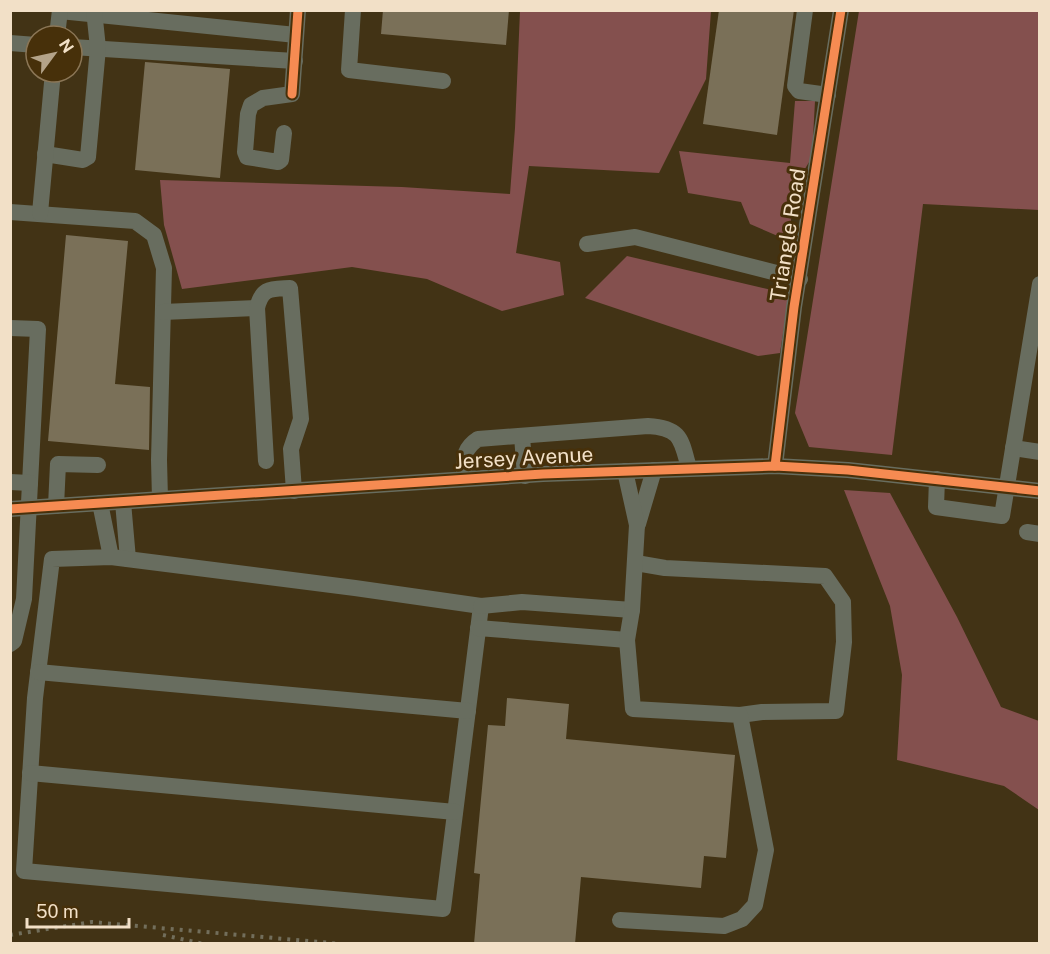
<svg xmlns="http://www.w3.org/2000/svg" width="1050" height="954" viewBox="0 0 1050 954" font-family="'Public Sans',sans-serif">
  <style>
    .green { fill: #84504e }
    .building { fill: #7a7058 }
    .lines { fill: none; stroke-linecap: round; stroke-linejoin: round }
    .minor { stroke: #686d5f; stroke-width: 16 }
    .rail { stroke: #726e5b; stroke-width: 4; stroke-dasharray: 3 6; stroke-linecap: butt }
    .cycleway-casing { stroke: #47300a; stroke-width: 13 }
    .cycleway { stroke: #f68b52; stroke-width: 9 }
    .labels { text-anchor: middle; stroke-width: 6; stroke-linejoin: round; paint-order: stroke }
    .street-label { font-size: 21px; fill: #f2e0c7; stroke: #47300a }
  </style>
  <rect width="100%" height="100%" fill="#423315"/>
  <g class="green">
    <path d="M 520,11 L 711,11 L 706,79 L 659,173 L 529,166 L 516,253 L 560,262 L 564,295 L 502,311 L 427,279 L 352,267 L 182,289 L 164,225 L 160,180 L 402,187 L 510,194 L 515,128 Z"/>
    <path d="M 859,11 L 1039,11 L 1039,210 L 923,204 L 892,455 L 809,447 L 795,413 Z"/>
    <path d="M 795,101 L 815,101 L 812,157 L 799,179 L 787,240 L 750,224 L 741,202 L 688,193 L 679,151 L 790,163 Z"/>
    <path d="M 627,256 L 789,294 L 780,353 L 758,356 L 585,298 Z"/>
    <path d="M 844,490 L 890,493 L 957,617 L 1001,707 L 1039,721 L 1039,810 L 1004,786 L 897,760 L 902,675 L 890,606 Z"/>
  </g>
  <g class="building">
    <path d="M 383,10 L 509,10 L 506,45 L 381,34 Z"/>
    <path d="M 719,10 L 794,10 L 777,135 L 703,124 Z"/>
    <path d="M 145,62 L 230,69 L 220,178 L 135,170 Z"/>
    <path d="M 66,235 L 128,241 L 115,384 L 150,387 L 149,450 L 48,441 Z"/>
    <path d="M 507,698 L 569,704 L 566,739 L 735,755 L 726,858 L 704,856 L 701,888 L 581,877 L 575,944 L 474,944 L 480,874 L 474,873 L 488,725 L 505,726 Z"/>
  </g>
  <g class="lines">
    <g class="minor">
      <path d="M 353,10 L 349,70 L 443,81"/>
      <path d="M 805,10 L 795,86 L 799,91 L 828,95"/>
      <path d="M 60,11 L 296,35"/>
      <path d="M 57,36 L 60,10"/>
      <path d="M 10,43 L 36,45"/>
      <path d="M 72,47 L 295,61"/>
      <path d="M 284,133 L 281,160 L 278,162 L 247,157 L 245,152 L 248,114 L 251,105 L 263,98 L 292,94 L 298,10"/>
      <path d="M 45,154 L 83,160 L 88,157 L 98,48 L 94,10"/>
      <path d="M 10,212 L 135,221 L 154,235 L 164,268 L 159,460 L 160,499"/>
      <path d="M 40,213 L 53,72"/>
      <path d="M 587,244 L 635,237 L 800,279"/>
      <path d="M 163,312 L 257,308"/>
      <path d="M 10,328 L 38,329 L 24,599 L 14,641 L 10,644"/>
      <path d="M 522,436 L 525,476"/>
      <path d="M 1013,448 L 1040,452"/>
      <path d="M 266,461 L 257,308 C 262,287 271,289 290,288 L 301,419 L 291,449 L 294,491"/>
      <path d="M 775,466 L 794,307 L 841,10"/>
      <path d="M 464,479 C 465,461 461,450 478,439 L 648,426 C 682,428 681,440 689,468"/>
      <path d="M 937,479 L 936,507 L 1002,516 L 1040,284"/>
      <path d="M 10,482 L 30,483"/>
      <path d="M 123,502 L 128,559"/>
      <path d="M 100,503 L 111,557 L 355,588 L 481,606 L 443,909 L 24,871 L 35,698 L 52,559 L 111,557"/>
      <path d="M 56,506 L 58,464 L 98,465"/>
      <path d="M 10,509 L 543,474 L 775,466 L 848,470 L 1040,491"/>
      <path d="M 638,524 L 654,470"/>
      <path d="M 1027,532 L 1040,534"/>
      <path d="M 636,563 L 665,568 L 825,576 L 843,602 L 844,642 L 836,711 L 762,712 L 740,715"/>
      <path d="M 481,606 L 522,602 L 632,610"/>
      <path d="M 478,628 L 627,640"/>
      <path d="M 38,672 L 468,711"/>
      <path d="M 30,773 L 455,812"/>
      <path d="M 620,920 L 724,926 L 742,919 L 755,905 L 766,850 L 740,715 L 633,709 L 627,640 L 632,610 L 637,525 L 625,471"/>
    </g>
    <g class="rail">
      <path d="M 10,935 L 92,922 L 342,944"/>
      <path d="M 163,935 L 204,944"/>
    </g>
    <g class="cycleway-casing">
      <g id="cycleway">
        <path d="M 292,94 L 298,10"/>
        <path d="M 775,466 L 794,307 L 841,10"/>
        <path d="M 10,509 L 543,474 L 775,466 L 848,470 L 1040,491"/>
      </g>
    </g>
    <use href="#cycleway" class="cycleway"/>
  </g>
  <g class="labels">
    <g class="street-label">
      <text transform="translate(788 235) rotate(-81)" y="7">Triangle Road</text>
      <text transform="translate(524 458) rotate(-3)" y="7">Jersey Avenue</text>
    </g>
  </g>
  <rect width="1050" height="954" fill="none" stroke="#f2e0c7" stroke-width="24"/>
  <g transform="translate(54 54) rotate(57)"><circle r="28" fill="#47300a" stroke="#8b7656" stroke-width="1.5"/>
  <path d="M0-4.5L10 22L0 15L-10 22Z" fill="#b4a389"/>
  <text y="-9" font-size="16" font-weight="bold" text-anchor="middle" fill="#f2e0c7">N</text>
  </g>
  <path d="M27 918v9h102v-9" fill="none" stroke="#f2e0c7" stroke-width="3"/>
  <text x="36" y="918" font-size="18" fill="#f2e0c7" stroke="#47300a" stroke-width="4.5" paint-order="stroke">50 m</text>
</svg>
